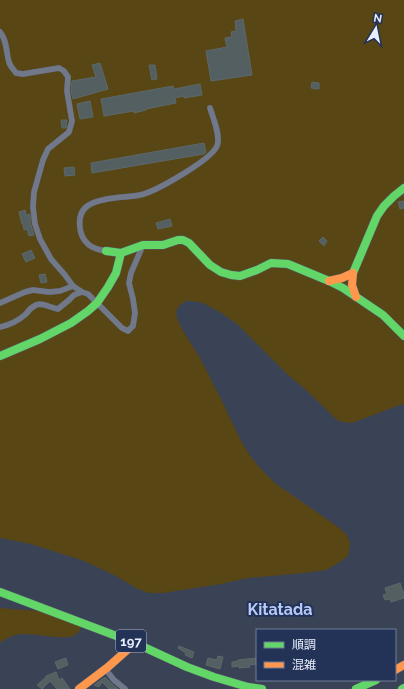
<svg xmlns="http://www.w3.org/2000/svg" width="404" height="689" viewBox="0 0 404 689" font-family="Raleway,'Noto Sans JP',sans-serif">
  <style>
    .green { fill: #584615 }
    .building { fill: #545f62; stroke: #5d686a }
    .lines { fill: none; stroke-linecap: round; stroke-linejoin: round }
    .street-casing { stroke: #575d6c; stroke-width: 6 }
    .fast-casing { stroke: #575d6c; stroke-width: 9 }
    .slow-casing { stroke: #575d6c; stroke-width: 9 }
    .street { stroke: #717889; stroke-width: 5.5 }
    .fast { stroke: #63d668; stroke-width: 8 }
    .slow { stroke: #ff974d; stroke-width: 8 }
    .labels { text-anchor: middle; stroke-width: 4; stroke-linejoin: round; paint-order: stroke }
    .shield { fill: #233257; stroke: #acb5ca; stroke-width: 1 }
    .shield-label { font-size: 13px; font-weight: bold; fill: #e7edfc }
    .quarter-label { font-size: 16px; font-weight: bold; fill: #b8ccfc; stroke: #233257 }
  </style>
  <rect width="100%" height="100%" fill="#3a4256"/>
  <g class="green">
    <path d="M 0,0 L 404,0 L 404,404 L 394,407 L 368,417 L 352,423 L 343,422 L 337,420 L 306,390 L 287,374 L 237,324 L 220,312 L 203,303 L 191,301 L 186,301 L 179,306 L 176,312 L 177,318 L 182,329 L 200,358 L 223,403 L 240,439 L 251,457 L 260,468 L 276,484 L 321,515 L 338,527 L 347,535 L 350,543 L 349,552 L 347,557 L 340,562 L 326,570 L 304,573 L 248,578 L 221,584 L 163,593 L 149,593 L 138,589 L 114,575 L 84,561 L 31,544 L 0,538 Z"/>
    <path d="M 0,608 L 64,613 L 81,627 C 80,630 78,633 75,635 C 66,641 35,633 23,634 C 15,634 6,638 0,643 Z"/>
  </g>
  <g class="building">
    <path d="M 243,19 L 252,75 L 211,81 L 206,51 L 227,47 L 225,38 L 232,37 L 231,32 L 236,31 L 235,21 Z"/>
    <path d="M 100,63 L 108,89 L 73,99 L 71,91 L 72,81 L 96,77 L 92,65 Z"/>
    <path d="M 149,65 L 155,65 L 157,79 L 152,80 Z"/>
    <path d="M 312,82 L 319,83 L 319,89 L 311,88 Z"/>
    <path d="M 200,84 L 202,95 L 184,98 L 184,96 L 175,98 L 176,103 L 146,109 L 146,110 L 134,113 L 134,111 L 104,116 L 101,99 L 173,86 L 174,89 Z"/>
    <path d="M 90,101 L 93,117 L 80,119 L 77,104 Z"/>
    <path d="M 61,120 L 67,120 L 66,128 L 62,128 Z"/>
    <path d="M 204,143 L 206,152 L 204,154 L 92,173 L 91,163 Z"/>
    <path d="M 74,167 L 75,175 L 65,176 L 64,168 Z"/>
    <path d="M 404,201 L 404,208 L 400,209 L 398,202 Z"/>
    <path d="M 25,210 L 26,215 L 30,214 L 31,225 L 34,235 L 29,236 L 27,229 L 24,230 L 23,224 L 22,224 L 19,212 Z"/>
    <path d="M 170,219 L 172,226 L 158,229 L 156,223 Z"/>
    <path d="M 323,237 L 327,241 L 324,246 L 319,241 Z"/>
    <path d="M 31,250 L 35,258 L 26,262 L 22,254 Z"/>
    <path d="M 45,274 L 47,282 L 41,283 L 39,275 Z"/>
    <path d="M 400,583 L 403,592 L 404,592 L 404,598 L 391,602 L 390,599 L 385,600 L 383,595 L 387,594 L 385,588 Z"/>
    <path d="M 179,646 L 194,652 L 192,658 L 185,655 L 186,653 L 178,648 Z"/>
    <path d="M 218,656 L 223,657 L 220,669 L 206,665 L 208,658 L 217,660 Z"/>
    <path d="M 66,658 L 68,665 L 58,669 L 55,662 Z"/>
    <path d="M 257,658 L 257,664 L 249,665 L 250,667 L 239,668 L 239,666 L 232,667 L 232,662 L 238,661 L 238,660 Z"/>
    <path d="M 56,672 L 59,680 L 62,678 L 70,689 L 57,689 L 50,681 L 42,689 L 37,685 L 46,677 L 46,676 Z"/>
    <path d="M 105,677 L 111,683 L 118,689 L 109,689 L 102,682 L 99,687 L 94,685 Z"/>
  </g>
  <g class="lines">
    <g class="street-casing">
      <g id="street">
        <path d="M 0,32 C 7,40 6,52 9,62 C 10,66 14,70 16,73 L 23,74 L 59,68 L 64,71 L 68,77 L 67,91 L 72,121 L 69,132 L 48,149 L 43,160 L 34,192 L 33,207 L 35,224 L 40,239 L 51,259 L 65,275 L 73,286 L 82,292 L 88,294 L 122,328 L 128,331 L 133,326 L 135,313 L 133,299 L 129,283 L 131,273 L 143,245"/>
        <path d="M 106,251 C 99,250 94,249 89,245 C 78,236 75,213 89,205 C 102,197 125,198 140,195 C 155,192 211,160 217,146 C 221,136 213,118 210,108"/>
        <path d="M 0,303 L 25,292 L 33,290 L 49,292 L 60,291 L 73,286"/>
        <path d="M 0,327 C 10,325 18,321 26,314 C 28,311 32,307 36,305 C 43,302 50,308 58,309 L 69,300 L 74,295 L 82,292"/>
        <path d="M 106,670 L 114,680 L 125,689"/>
      </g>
    </g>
    <g class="fast-casing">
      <g id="fast">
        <path d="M 106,251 L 121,253 L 143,245 L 163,245 L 178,240 L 183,240 L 189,243 L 210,265 L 221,272 L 231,275 L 240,276 L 257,270 L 271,263 L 288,264 L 329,281 L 343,288 L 383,315 L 404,336"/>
        <path d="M 353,273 L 377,216 L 384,206 L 394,196 L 404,188"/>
        <path d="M 0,356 L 40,339 L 71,323 L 88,311 L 97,303 L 108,287 L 116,273 L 121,253"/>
        <path d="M 0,592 L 135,643 L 187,667 L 214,677 L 248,687 L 262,689"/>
        <path d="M 356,689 L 376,680"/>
        <path d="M 402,689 L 404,688"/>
      </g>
    </g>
    <g class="slow-casing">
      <g id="slow">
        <path d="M 329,281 L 342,278 L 353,273 L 352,285 L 356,297"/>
        <path d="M 395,670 L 404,665"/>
        <path d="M 79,689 L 108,667 L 135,643"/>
      </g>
    </g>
    <use href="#street" class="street"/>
    <use href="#fast" class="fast"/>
    <use href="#slow" class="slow"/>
  </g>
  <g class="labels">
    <rect class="shield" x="116" y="630" width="30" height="22" rx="3"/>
    <g class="shield-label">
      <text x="131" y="646">197</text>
    </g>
    <g class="quarter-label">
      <text x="280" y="615">Kitatada</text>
    </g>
  </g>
  <rect x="256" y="629" width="140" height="52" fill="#233257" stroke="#717d99"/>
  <rect x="264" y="642" width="20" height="6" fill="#63d668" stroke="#717d99"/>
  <text x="292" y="649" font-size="12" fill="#e7edfc">順調</text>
  <rect x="264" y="662" width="20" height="6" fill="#ff974d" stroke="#717d99"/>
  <text x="292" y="669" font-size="12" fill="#e7edfc">混雑</text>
  <g transform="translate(376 28) rotate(10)" stroke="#233257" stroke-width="3" paint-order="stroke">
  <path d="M0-3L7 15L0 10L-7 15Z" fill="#e7edfc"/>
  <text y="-6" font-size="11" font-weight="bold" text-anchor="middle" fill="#e7edfc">N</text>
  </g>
</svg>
